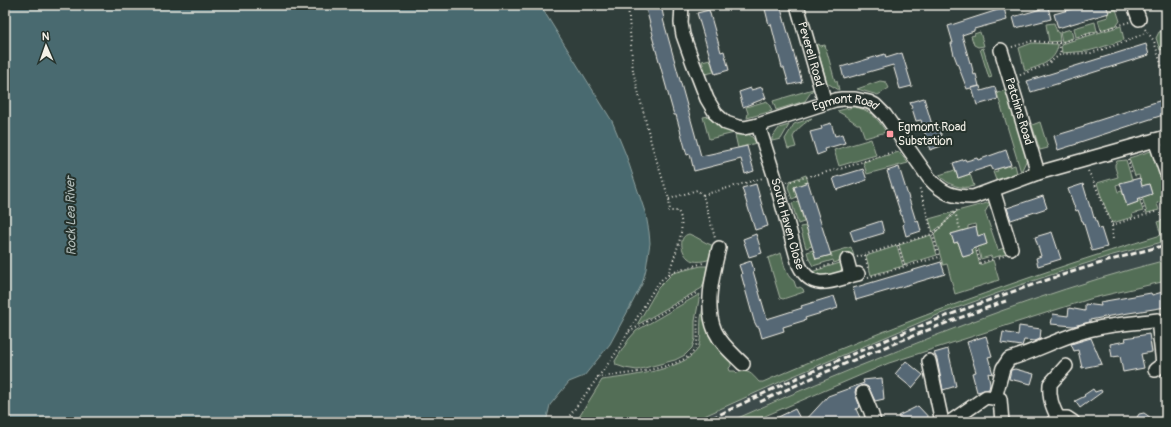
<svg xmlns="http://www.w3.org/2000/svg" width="1171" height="427" viewBox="0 0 1171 427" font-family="Pangolin,sans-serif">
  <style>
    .built { fill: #3c4b4c }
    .green { fill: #536e56; stroke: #a4b09f }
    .water { fill: #496a6f; stroke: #8da09f }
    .building { fill: #576874; stroke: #f4f1e8 }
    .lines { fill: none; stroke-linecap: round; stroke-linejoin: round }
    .minor-casing { stroke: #f4f1e8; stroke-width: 16 }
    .path { stroke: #f4f1e8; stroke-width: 2; stroke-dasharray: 1 3; stroke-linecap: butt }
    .minor { stroke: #26332d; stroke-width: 13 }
    .rail { stroke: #f4f1e8; stroke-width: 3; stroke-dasharray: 6 3; stroke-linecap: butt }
    .poi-dot { fill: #ff9aa2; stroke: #26332d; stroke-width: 1.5 }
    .labels { text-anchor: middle; stroke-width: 4; stroke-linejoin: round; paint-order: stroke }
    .street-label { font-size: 12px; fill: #f4f1e8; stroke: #26332d }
    .poi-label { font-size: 12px; fill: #f4f1e8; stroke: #26332d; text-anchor: start }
    .water-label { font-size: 13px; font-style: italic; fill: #b0bbb8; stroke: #26332d }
  </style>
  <rect width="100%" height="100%" fill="#303e3b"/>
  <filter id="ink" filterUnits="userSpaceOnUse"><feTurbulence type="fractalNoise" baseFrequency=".025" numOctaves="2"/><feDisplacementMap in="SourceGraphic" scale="8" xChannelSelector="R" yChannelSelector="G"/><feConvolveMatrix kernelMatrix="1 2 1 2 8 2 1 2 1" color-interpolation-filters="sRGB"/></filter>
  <g filter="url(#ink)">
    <path class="built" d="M 1166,241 L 1166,260 L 1122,272 L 1038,298 L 965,324 L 869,362 L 770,403 L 729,422 L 691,422 L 791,377 L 940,314 L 1020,285 L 1109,256 Z"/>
    <g class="green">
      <path d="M 1116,9 L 1120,21 L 1117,25 L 1101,30 L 1098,20 L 1108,17 L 1107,12 Z"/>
      <path d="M 1095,22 L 1097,31 L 1076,37 L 1074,28 Z"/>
      <path d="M 1054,23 L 1057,32 L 1059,33 L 1060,41 L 1049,42 L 1046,24 Z"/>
      <path d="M 1121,26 L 1124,40 L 1099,48 L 1088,51 L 1062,53 L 1061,44 Z"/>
      <path d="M 1071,29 L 1073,38 L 1062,42 L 1060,32 Z"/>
      <path d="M 1166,30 L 1166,48 L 1160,50 L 1156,38 L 1159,32 Z"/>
      <path d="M 980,32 L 984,46 L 978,47 L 974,45 L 971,36 L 975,35 L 974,34 Z"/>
      <path d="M 1032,43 L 1056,44 L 1058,45 C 1056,62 1039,66 1025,71 L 1019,48 Z"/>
      <path d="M 819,44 L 820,46 L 825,45 L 835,81 L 837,81 L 839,90 L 827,83 L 816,45 Z"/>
      <path d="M 983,48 L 992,77 L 989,78 L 980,49 Z"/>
      <path d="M 710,59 L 714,72 L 706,74 L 702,61 Z"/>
      <path d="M 880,81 L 886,82 L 889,88 L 878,95 L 857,89 Z"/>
      <path d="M 813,89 L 805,101 L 776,110 L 773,101 Z"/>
      <path d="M 1006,90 L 1027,159 L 1021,172 L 997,93 Z"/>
      <path d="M 767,101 L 768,104 L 769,104 L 772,111 L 747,118 L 748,113 L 746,107 Z"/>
      <path d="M 853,107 C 869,108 878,119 886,132 L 865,138 L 860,124 L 857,124 L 844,115 L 837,111 Z"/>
      <path d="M 709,116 L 718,124 L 739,132 L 709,139 L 703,117 Z"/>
      <path d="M 812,118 C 804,124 797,128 793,137 L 796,147 L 788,149 L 785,139 L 794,124 Z"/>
      <path d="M 1040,122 L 1048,148 L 1040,150 L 1032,125 Z"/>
      <path d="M 789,125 L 781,139 L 772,141 L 772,138 L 779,128 Z"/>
      <path d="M 746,132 L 753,138 L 756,143 L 738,148 L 735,135 Z"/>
      <path d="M 871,139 L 876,155 L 839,166 L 834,150 Z"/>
      <path d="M 1154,150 L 1166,189 L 1166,200 L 1157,203 L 1159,210 L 1147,213 L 1142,197 L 1152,194 L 1149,184 L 1142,186 L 1139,175 L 1135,176 L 1129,158 Z"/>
      <path d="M 899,152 L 908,163 L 867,174 L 863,162 Z"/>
      <path d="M 1126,160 L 1132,180 L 1116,185 L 1118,192 L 1122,191 L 1127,206 L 1138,202 L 1137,199 L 1139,198 L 1143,211 L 1132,214 L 1133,217 L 1112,223 L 1102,199 L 1097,183 L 1118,177 L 1115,167 L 1115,164 L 1117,161 Z"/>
      <path d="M 1008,165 L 1009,167 L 1015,165 L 1017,173 L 996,180 L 993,172 L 998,171 L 997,169 Z"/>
      <path d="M 955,170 L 958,178 L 970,174 L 974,186 C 961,190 948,185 939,175 Z"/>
      <path d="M 806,175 L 808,182 L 794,187 L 797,197 L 792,199 L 788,187 L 790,181 Z"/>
      <path d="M 798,201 L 804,222 L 798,224 L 792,203 Z"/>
      <path d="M 991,202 L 985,212 L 998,250 L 1004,248 L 1006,254 L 992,258 L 991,256 L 981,259 L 978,247 L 987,244 L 984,234 L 978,236 L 975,224 L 968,226 L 968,229 L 951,234 L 954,243 L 958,242 L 963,257 L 973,254 L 972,249 L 975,248 L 980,265 L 993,260 L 999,280 L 955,294 L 947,264 L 943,265 L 934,234 L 957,211 Z"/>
      <path d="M 954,212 L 942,225 L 933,232 L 929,219 Z"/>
      <path d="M 1166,219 L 1166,241 L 1109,256 L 1020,285 L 940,314 L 791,377 L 691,422 L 576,422 L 602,380 C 625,377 684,370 697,350 C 702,341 700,329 701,319 C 702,310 704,301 705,292 L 708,318 L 731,361 L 731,366 L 729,368 L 730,371 L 735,371 L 737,373 C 748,369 751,373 759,382 L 763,382 C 892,325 1026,276 1161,235 L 1157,222 Z"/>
      <path d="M 806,226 L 812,246 L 806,248 L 800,227 Z"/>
      <path d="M 689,234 C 698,237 704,243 714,246 L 713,258 C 706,261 694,264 688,258 C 681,252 678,236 689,234 Z"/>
      <path d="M 931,235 L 937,255 L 905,265 L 899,245 Z"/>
      <path d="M 897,246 L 903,266 L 871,275 L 866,256 Z"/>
      <path d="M 851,247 L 854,256 L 834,263 L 833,260 L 813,266 L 809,259 L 807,252 L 813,250 L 816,259 L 831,255 L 832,257 L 831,253 Z"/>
      <path d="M 781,253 C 784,262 785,276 794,281 L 796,287 L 798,288 L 800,287 L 803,289 L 804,292 L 783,299 L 780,298 L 768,258 Z"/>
      <path d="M 1166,260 L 1166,281 L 1093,298 L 889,363 L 751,422 L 729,422 C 786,396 844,372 902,349 C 988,314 1076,283 1166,260 Z"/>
      <path d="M 843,262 L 843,266 L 840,272 C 829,276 822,279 811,272 Z"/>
      <path d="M 701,266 L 710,266 L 702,288 L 637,325 L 658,288 L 673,273 Z"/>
      <path d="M 700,294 L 695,321 L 695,339 L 692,348 L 685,355 L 675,360 L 637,370 L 625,368 L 616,365 L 615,361 L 629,339 L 636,331 Z"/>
    </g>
    <path class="water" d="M 5,5 L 540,5 L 612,121 L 626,155 L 646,215 L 649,232 L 650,243 L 646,269 L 642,284 L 629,309 L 610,344 L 584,376 L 569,382 L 550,405 L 546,422 L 5,422 Z"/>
    <g class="building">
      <path d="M 645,5 L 661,5 L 664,19 L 663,19 L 701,156 L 747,146 L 754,171 L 745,174 L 741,159 L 694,171 L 690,154 L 687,155 L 676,115 L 674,115 L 652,36 L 653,35 Z"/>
      <path d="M 764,5 L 780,5 L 802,82 L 789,85 L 784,68 L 782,68 L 771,24 L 769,25 Z"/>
      <path d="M 1086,5 L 1106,5 L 1109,13 L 1058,28 L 1054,14 Z"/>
      <path d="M 1048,7 L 1051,19 L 1016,28 L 1013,17 Z"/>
      <path d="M 1004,8 L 1007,20 L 974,29 L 974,31 L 962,35 L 970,63 L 971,63 L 974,75 L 976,74 L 979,86 L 967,89 L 954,55 L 951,43 L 953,43 L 948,26 Z"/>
      <path d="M 709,10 L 721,52 L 724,51 L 729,70 L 715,74 L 697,13 Z"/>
      <path d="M 1146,44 L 1149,55 L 1031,92 L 1027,81 Z"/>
      <path d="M 902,53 L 912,86 L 900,89 L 893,65 L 844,79 L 841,67 L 885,54 L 886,58 Z"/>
      <path d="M 980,86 L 981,91 L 995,87 L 998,99 L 977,105 L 972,88 Z"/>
      <path d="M 762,87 L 766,98 L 743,107 L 739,92 L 751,88 L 751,90 Z"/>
      <path d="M 924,98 L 933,128 L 939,127 L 944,145 L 930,150 L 921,120 L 916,121 L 910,102 Z"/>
      <path d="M 1162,100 L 1166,114 L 1077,143 L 1077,144 L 1058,150 L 1054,136 L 1084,127 L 1084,125 Z"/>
      <path d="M 831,123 L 835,136 L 842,134 L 845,143 L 824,149 L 825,152 L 817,155 L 810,132 L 822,129 L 821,126 Z"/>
      <path d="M 1006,150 L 1011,165 L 993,170 L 991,166 L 969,173 L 970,174 L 958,178 L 953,163 L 965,159 L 966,161 L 977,158 L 978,160 Z"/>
      <path d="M 899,167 L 916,221 L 918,220 L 921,231 L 906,236 L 903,225 L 904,224 L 887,171 Z"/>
      <path d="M 863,169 L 867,180 L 837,190 L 833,178 Z"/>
      <path d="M 1140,178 L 1142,186 L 1149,184 L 1152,194 L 1137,199 L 1138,202 L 1127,206 L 1120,183 Z"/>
      <path d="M 808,182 L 831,255 L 816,259 L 794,187 Z"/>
      <path d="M 756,184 L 768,226 L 755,230 L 742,188 Z"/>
      <path d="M 1083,184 L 1090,207 L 1091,207 L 1094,218 L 1095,217 L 1099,229 L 1101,228 L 1107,247 L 1092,251 L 1083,221 L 1082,221 L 1078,210 L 1076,211 L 1068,189 Z"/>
      <path d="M 1043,196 L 1047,208 L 1011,220 L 1007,208 Z"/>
      <path d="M 881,221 L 884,233 L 854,242 L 850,231 Z"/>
      <path d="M 976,227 L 978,236 L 984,234 L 987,244 L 972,249 L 973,254 L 963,257 L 958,242 L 954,243 L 951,234 Z"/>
      <path d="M 1052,232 L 1061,259 L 1038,266 L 1036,258 L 1041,256 L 1035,237 Z"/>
      <path d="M 756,234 L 762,253 L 749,257 L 743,239 Z"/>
      <path d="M 751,261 L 754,270 L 753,271 L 767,319 L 802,308 L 801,306 L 834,296 L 838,308 L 805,318 L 806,320 L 783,327 L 784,331 L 762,338 L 759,327 L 757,327 L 754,321 L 741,274 L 742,274 L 739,265 Z"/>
      <path d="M 941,262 L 945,274 L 856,300 L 853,288 Z"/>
      <path d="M 1166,291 L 1166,307 L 1110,316 L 1090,320 L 1090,322 L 1073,326 L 1051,324 L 1053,314 L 1068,316 L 1069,308 L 1085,311 L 1085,304 L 1101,306 L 1100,302 L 1151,293 L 1152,295 Z"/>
      <path d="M 1019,326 L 1041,329 L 1040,339 L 1035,341 L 1024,340 L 1022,346 L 1001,343 L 1003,332 L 1018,335 Z"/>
      <path d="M 1149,334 L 1152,352 L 1141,354 L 1144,368 L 1123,372 L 1120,356 L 1112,357 L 1110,344 L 1126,341 L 1125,338 Z"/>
      <path d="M 986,336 L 992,356 L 988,357 L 993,374 L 988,373 L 990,384 L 989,389 L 977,392 L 972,373 L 976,372 L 967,342 Z"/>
      <path d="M 1091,338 L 1102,364 L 1082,368 L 1078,350 L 1074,351 L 1071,344 Z"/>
      <path d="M 948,349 L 956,386 L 943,390 L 937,359 L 934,353 Z"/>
      <path d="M 906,361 L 923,375 L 912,388 L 895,374 Z"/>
      <path d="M 1015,369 L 1034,374 L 1031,384 L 1009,379 L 1011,370 Z"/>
      <path d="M 882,378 L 884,399 L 875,401 L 870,390 L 868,387 L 864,385 L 860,386 L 856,389 L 855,392 L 856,396 L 860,407 L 856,409 L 862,422 L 804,422 L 828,396 L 864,383 L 863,380 Z"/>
      <path d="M 1093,389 L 1095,392 L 1101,390 L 1102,392 L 1080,408 L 1075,401 L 1085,396 L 1084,395 Z"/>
      <path d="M 918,406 L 933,422 L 901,422 L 898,416 Z"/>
      <path d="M 795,409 L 802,422 L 768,422 Z"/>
      <path d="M 1144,413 L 1157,422 L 1134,422 L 1139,414 Z"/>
    </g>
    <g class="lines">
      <g class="minor-casing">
        <g id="minor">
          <path id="s1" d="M 682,5 L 681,23 L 683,35 L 693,63 L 707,99 L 716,114 L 726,123 L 738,127 L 744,128 L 758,125 L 835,100 L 842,99 L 855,99 L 869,102 L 875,105 L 885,115 L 929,178 C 943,194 953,197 973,197 L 1038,173 L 1166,137"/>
          <path id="s2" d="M 797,5 L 825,103"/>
          <path d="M 1134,5 L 1139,19"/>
          <path id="s3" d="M 1001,50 L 1038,173"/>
          <path id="s4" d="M 758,125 L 774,175 L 799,265 C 813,294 835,279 858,274"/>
          <path d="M 1155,140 L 1166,172"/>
          <path d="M 993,190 L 1011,248"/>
          <path d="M 719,248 C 713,273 704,306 715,331 C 721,344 733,354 743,364"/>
          <path d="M 847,260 L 851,275"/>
          <path d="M 929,361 L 942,422"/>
          <path d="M 863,393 L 871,412 L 874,422"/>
          <path d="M 995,398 L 1003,368 L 1009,359 C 1038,351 1064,335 1093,329 C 1114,324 1137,323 1158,320 L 1163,364 L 1155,370"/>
          <path d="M 1058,418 C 1052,406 1049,398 1050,384 L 1066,366"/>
          <path d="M 950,422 L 986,397 L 1000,399 L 1002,422"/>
          <path d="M 1053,422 L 1058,418 L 1067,418 L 1073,422"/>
        </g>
      </g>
      <g class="path">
        <path d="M 628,5 L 633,71 L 652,146 L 669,199 L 670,211"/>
        <path d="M 1145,29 L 1154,41 L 1166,81"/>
        <path d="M 1059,43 L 1061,54"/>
        <path d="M 1012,47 L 1032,41 L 1055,43 L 1062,42 L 1129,22"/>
        <path d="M 1020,75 L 1046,65 L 1061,54 L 1091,53 L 1125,42 L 1147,32"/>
        <path d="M 1128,159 L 1132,173"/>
        <path d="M 1088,171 L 1093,180 L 1112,225 L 1113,240"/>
        <path d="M 787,182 L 843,168 L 896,151"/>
        <path d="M 703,195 L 763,178"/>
        <path d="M 669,199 L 697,190 L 703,195 L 715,238"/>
        <path d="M 1141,200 L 1146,215"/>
        <path d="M 955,212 L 960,229"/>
        <path d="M 1112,225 L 1158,211"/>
        <path d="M 898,245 L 905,267"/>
        <path d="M 977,251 L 980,263 L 1004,256"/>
        <path d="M 865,255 L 868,268"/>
        <path d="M 857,257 L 932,234 L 942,226 L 959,208"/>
        <path d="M 817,269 L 836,263"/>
        <path d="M 668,275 C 673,259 684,236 681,220 C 681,217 679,213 678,211 L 668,211"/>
        <path d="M 868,277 L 939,257 L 919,186"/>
        <path d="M 629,332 L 698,292"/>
        <path d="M 597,377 C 619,375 679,369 692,353 C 701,342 696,329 698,317"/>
        <path d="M 565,422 L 616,353 L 654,289 L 662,279 L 674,272 L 703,263"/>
      </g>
      <use href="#minor" class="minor"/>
      <g class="rail">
        <path d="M 760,402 C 840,364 922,331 1006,301"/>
        <path d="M 704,422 C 744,403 784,383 825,366 C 935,318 1049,275 1166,245"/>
      </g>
    </g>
  </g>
  <rect class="poi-dot" x="886" y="130" width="8" height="8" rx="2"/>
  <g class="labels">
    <g class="street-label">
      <text dy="4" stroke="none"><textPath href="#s2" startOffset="51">Peverell Road</textPath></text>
      <text dy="4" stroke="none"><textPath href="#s1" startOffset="254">Egmont Road</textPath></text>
      <text dy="4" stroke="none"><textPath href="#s3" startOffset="64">Patchins Road</textPath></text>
      <text dy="4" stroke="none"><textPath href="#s4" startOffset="103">South Haven Close</textPath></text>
    </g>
    <g class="poi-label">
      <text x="898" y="131">Egmont Road<tspan x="898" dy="14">Substation</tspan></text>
    </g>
    <g class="water-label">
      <text transform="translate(70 216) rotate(-91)" y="5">Rock Lea River</text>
    </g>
  </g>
  <rect width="1171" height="427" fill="none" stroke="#26332d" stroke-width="20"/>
  <rect x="10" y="10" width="1151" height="407" fill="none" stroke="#f4f1e8" stroke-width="1.5" filter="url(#ink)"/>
  <g transform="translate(46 46) rotate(358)" stroke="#26332d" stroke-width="3" paint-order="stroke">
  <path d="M0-3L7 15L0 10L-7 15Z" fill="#f4f1e8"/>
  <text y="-6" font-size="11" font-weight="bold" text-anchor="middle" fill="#f4f1e8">N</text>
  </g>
</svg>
